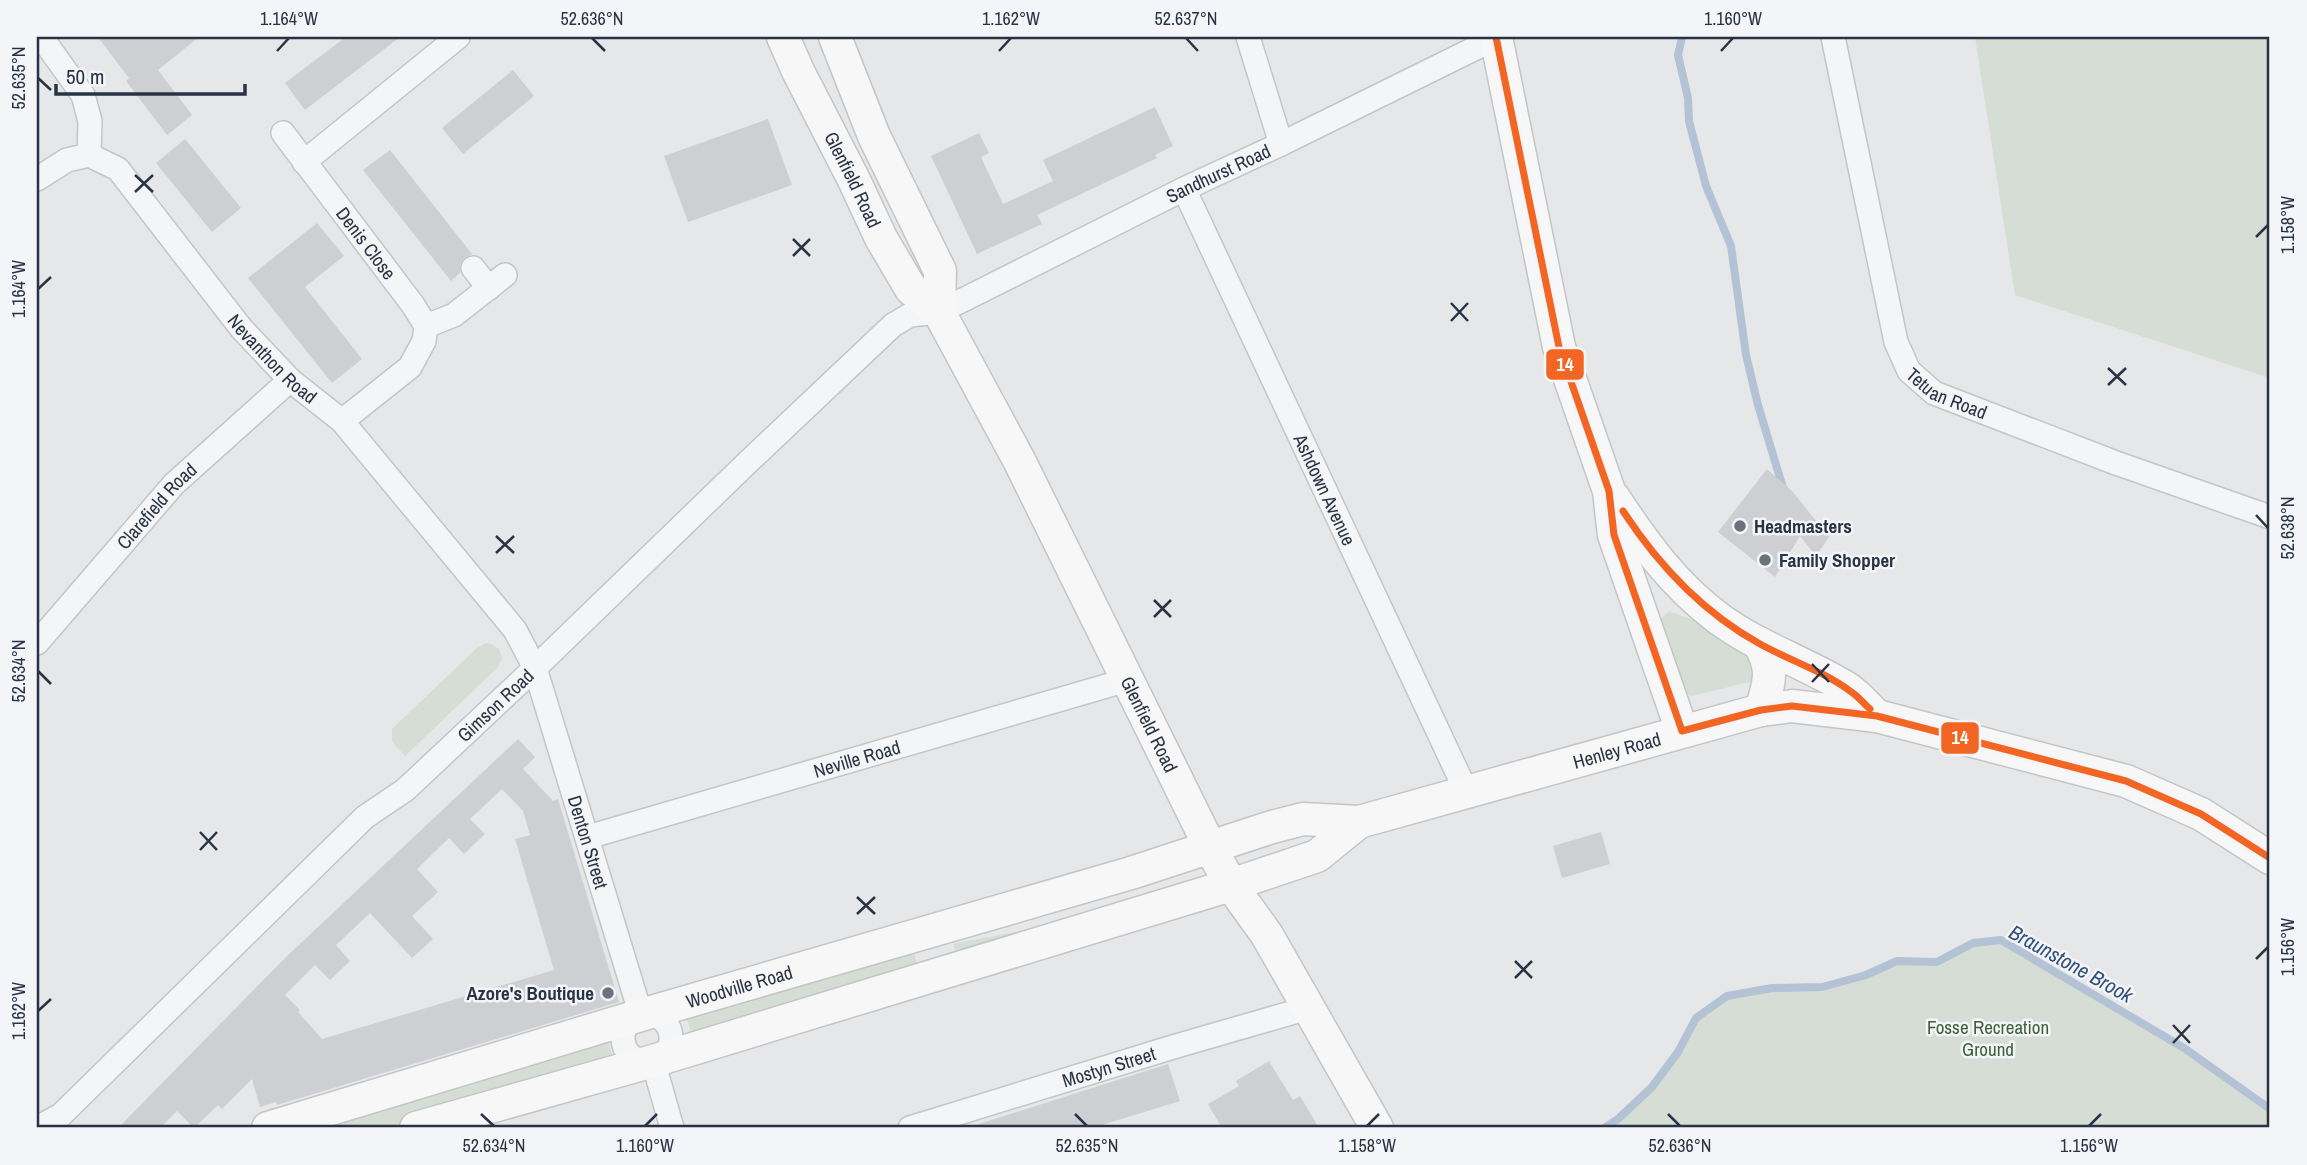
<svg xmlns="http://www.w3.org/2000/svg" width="2307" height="1165" viewBox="0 0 2307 1165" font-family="'Archivo Narrow',sans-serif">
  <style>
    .green { fill: #d5ddd5 }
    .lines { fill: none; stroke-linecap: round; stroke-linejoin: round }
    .stream { stroke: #b3c3d5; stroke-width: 8 }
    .building { fill: #cdcfd2; fill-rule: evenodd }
    .street-casing { stroke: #c3c5c7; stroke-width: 26 }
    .secondary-casing { stroke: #c3c5c7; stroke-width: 35 }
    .street { stroke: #f4f5f6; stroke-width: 23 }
    .secondary { stroke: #f7f7f8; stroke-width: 32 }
    .bus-1-casing { stroke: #f3f5f8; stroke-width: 12 }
    .bus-1 { stroke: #f26522; stroke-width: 7 }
    .ticks { fill: none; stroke: #2a3344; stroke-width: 2.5 }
    .poi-dot { fill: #6b727e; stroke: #f3f5f8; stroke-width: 2.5 }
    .labels { text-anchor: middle; stroke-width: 5; stroke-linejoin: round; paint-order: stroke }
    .street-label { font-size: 19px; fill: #2a3344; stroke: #f3f5f8 }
    .poi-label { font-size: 19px; font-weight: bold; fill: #2a3344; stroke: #f3f5f8; text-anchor: start }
    .park-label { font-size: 19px; fill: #3e6037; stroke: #f3f5f8 }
    .water-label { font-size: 21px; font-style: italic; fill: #335079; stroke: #f3f5f8 }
    .line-badge { stroke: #f3f5f8; stroke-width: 2.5 }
    .badge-label { font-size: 19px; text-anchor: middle; font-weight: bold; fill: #fff }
    .neatline { fill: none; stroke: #2a3344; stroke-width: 2.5 }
    .ticks-label { font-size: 18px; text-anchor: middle; fill: #2a3344 }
  </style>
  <rect width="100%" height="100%" fill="#e5e7e9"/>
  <g class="green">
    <path d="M 1975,37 L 2270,37 L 2270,378 L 2015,295 Z"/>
    <path d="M 1669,611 L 1704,624 L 1754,657 L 1758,680 L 1691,696 L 1682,691 L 1660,627 L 1661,619 Z"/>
    <path d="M 486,643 L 491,644 L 499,649 L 502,658 L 498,667 L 405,756 L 392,741 L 392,729 L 477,648 Z"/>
    <path d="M 1141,896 L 959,960 L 953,944 L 1020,931 Z"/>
    <path d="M 2001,940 L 2184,1048 L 2264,1103 L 2270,1109 L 2270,1128 L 1604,1128 L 1618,1119 L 1652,1087 L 1678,1052 L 1696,1018 L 1727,996 L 1772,988 L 1822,987 L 1866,975 L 1897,961 L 1937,962 L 1973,943 Z"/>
    <path d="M 913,950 L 919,970 L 693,1039 L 687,1019 Z"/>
    <path d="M 608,1040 L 614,1062 L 392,1128 L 315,1128 Z"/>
  </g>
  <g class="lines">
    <g class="stream">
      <path d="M 1682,37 L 1678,55 L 1688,98 L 1689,121 L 1706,186 L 1731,246 L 1746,355 L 1758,405 L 1783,488"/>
      <path d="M 1604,1128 L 1618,1119 L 1652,1087 L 1678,1052 L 1696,1018 L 1727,996 L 1772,988 L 1822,987 L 1866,975 L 1897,961 L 1937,962 L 1973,943 L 2001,940 L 2184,1048 L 2270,1109"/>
    </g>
  </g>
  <g class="building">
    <path d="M 98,37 L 199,37 L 158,70 L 192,115 L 167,135 L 126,81 L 129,78 Z"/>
    <path d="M 346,37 L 400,37 L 305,110 L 285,83 Z"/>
    <path d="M 513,70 L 534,96 L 463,154 L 442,128 Z"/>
    <path d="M 1155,107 L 1173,146 L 1155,155 L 1157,158 L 1037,215 L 1042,224 L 977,254 L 931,156 L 979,133 L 989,153 L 981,157 L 1003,204 L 1053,181 L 1043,160 Z"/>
    <path d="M 768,119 L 792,185 L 688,222 L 664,156 Z"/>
    <path d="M 185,139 L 241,208 L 212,232 L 156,163 Z"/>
    <path d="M 390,150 L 472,254 L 464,258 L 460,264 L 460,273 L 451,281 L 363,170 Z"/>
    <path d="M 317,223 L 344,256 L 305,287 L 362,359 L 332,383 L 248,278 Z"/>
    <path d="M 1767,469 L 1792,491 L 1829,537 L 1816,556 L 1800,536 L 1775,577 L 1718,532 Z"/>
    <path d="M 518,739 L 535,757 L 523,769 L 553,801 L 558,799 L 619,1002 L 277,1105 L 276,1102 L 260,1107 L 252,1079 L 222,1109 L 218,1105 L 194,1128 L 177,1111 L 160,1128 L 118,1128 L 284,959 ZM 502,789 L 523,811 L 530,835 L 515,839 L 554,970 L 322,1039 L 298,1012 L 300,1010 L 285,995 L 315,965 L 330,980 L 350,961 L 336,945 L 370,913 L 412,958 L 433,939 L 412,916 L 438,892 L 417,869 L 449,838 L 464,854 L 485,834 L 470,819 Z"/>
    <path d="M 1601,832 L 1610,864 L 1562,878 L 1553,846 Z"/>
    <path d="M 1269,1061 L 1293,1100 L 1300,1096 L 1319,1128 L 1222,1128 L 1208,1104 L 1239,1086 L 1236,1081 Z"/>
    <path d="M 1168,1064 L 1180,1101 L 1092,1128 L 979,1128 L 979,1124 Z"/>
  </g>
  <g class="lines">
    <g class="street-casing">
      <g id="street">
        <path id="s1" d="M 45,37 L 47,45 L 83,95 L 90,121 L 89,155 L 118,169 L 241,328 L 290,380 L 342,421 L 515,630 L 535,668 L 641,1015"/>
        <path d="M 1248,37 L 1281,144"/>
        <path id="s2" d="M 1833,37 L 1896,342 L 1909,371 L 1934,393 L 2116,463 L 2270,517"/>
        <path id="s3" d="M 283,133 L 413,305 L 426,326 L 424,341 L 410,367 L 342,421"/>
        <path d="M 304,162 L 458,37"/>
        <path d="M 37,179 L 67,160 L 89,155"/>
        <path id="s4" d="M 1184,189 L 1466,791"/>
        <path d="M 473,268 L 489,288"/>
        <path d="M 426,326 L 454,315 L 505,275"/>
        <path id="s5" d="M 37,643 L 174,484 L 290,380"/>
        <path id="s6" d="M 588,837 L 1127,680"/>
        <circle cx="647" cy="1038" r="24"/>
        <path d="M 653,1061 L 672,1128"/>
        <path id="s7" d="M 37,1128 L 61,1115 L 365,817 L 405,790 L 535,668 L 747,463 L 893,325 L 910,315 L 939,312 L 1184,189 L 1281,144 L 1498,37"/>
        <path id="s8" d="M 910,1128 L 1173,1047 L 1308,1008"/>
      </g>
    </g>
    <g class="secondary-casing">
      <g id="secondary">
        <path id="s9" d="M 783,37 L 798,71 L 854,180 L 881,238 L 911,289 L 939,312 L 1020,462 L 1210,847 L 1231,885 L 1267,935 L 1377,1128"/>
        <path d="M 835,37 L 874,136 L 940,271 L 939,312"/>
        <path d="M 1496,37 L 1559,347 L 1609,491 L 1614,535 L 1682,731"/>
        <path d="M 1614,498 C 1644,544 1674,585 1718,618 C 1757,647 1804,662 1845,687 C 1857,694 1867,707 1877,716"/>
        <path d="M 1759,643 C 1774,670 1770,681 1761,710"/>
        <path id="s10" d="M 268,1128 L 641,1015 L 1131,873 L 1272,827 L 1303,819 L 1359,822 L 1761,710 L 1792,706 L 1877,716 L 2126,781 L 2201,814 L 2270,858"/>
        <path d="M 416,1128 L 653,1061 L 1231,885 L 1317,856 L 1359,822"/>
      </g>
    </g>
    <use href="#street" class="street"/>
    <use href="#secondary" class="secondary"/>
    <g class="bus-1-casing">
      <g id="bus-1">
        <path d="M 1496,37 L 1559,347 L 1609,491 L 1614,535 L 1682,731 L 1761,710 L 1792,706 L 1877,716 L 2126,781 L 2201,814 L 2270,858"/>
        <path d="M 1623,511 C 1659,566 1702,612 1760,644 C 1789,660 1823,671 1850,691 C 1858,696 1863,703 1870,709"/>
      </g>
    </g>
    <use href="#bus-1" class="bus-1"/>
  </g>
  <path class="ticks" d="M 592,38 L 605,51M 1186,38 L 1198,51M 277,51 L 289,38M 999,51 L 1011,38M 1721,51 L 1733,38M 38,78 L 51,90M 135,175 L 153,192M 135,192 L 153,175M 2256,237 L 2268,225M 793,239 L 810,256M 793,256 L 810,239M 38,289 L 51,277M 1451,303 L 1468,321M 1451,321 L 1468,303M 2108,368 L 2126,385M 2108,385 L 2126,368M 2256,515 L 2268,528M 496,536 L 514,553M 496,553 L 514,536M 1154,600 L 1171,617M 1154,617 L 1171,600M 1812,664 L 1829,682M 38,671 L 51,684M 1812,682 L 1829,664M 200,832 L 217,850M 200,850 L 217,832M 857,897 L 875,914M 857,914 L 875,897M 2256,959 L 2268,947M 1515,961 L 1532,978M 1515,978 L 1532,961M 38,1011 L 51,999M 2173,1025 L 2190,1043M 2173,1043 L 2190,1025M 481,1114 L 494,1126M 1075,1114 L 1087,1126M 1668,1114 L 1680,1126M 645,1126 L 657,1114M 1367,1126 L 1379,1114M 2089,1126 L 2101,1114"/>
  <g class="poi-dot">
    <circle cx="1740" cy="526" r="7"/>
    <circle cx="1765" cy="560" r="7"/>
    <circle cx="608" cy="993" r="7"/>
  </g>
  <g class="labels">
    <g class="street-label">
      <text dy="7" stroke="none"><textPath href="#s7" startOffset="1536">Sandhurst Road</textPath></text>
      <text dy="7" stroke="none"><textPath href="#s9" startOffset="159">Glenfield Road</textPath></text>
      <text dy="7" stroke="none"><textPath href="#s3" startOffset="138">Denis Close</textPath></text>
      <text dy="7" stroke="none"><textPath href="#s1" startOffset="408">Nevanthon Road</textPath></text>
      <text dy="7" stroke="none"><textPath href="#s2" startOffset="388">Tetuan Road</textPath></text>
      <text dy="7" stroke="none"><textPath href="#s4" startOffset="332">Ashdown Avenue</textPath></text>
      <text dy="7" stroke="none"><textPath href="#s5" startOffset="182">Clarefield Road</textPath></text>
      <text dy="7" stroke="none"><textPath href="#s7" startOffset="625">Gimson Road</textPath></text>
      <text dy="7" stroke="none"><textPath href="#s9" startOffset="782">Glenfield Road</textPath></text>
      <text dy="7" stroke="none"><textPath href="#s10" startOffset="1404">Henley Road</textPath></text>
      <text dy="7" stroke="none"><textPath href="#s6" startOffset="280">Neville Road</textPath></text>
      <text dy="7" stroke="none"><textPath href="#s1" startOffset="998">Denton Street</textPath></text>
      <text dy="7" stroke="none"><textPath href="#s10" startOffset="492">Woodville Road</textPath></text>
      <text dy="7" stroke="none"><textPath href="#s8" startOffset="208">Mostyn Street</textPath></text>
    </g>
    <g class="poi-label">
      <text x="1754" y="533">Headmasters</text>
      <text x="1779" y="567">Family Shopper</text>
      <text x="594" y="1000" text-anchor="end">Azore's Boutique</text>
    </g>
    <g class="park-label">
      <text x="1988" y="1034">Fosse Recreation<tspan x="1988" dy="22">Ground</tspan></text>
    </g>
    <g class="water-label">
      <text transform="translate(2071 964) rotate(29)" y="7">Braunstone Brook</text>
    </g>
  </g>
  <g class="line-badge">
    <rect x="1545" y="348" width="40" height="33" rx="7" fill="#f26522"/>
    <rect x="1940" y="721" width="40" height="34" rx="7" fill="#f26522"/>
  </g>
  <g class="badge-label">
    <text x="1565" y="371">14</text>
    <text x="1960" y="744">14</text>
  </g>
  <rect width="2307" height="1165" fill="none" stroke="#f3f5f8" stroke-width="77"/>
  <path d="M56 84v10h189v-10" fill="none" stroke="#2a3344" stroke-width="3.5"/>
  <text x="66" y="84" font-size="21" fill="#2a3344" stroke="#f3f5f8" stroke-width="5" paint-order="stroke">50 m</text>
  <rect x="38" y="38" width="2230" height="1088" class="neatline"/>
  <g class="ticks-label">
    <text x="289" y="25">1.164°W</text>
    <text x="592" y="25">52.636°N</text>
    <text x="1011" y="25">1.162°W</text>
    <text x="1186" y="25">52.637°N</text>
    <text x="1733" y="25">1.160°W</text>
    <text transform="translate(19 78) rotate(-90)" y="6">52.635°N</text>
    <text transform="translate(2288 225) rotate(-90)" y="6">1.158°W</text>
    <text transform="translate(19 289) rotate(-90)" y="6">1.164°W</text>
    <text transform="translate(2288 528) rotate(-90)" y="6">52.638°N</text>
    <text transform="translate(19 671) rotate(-90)" y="6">52.634°N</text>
    <text transform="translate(2288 947) rotate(-90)" y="6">1.156°W</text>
    <text transform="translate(19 1011) rotate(-90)" y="6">1.162°W</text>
    <text x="494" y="1152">52.634°N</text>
    <text x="645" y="1152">1.160°W</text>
    <text x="1087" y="1152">52.635°N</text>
    <text x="1367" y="1152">1.158°W</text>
    <text x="1680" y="1152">52.636°N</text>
    <text x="2089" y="1152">1.156°W</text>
  </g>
</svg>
